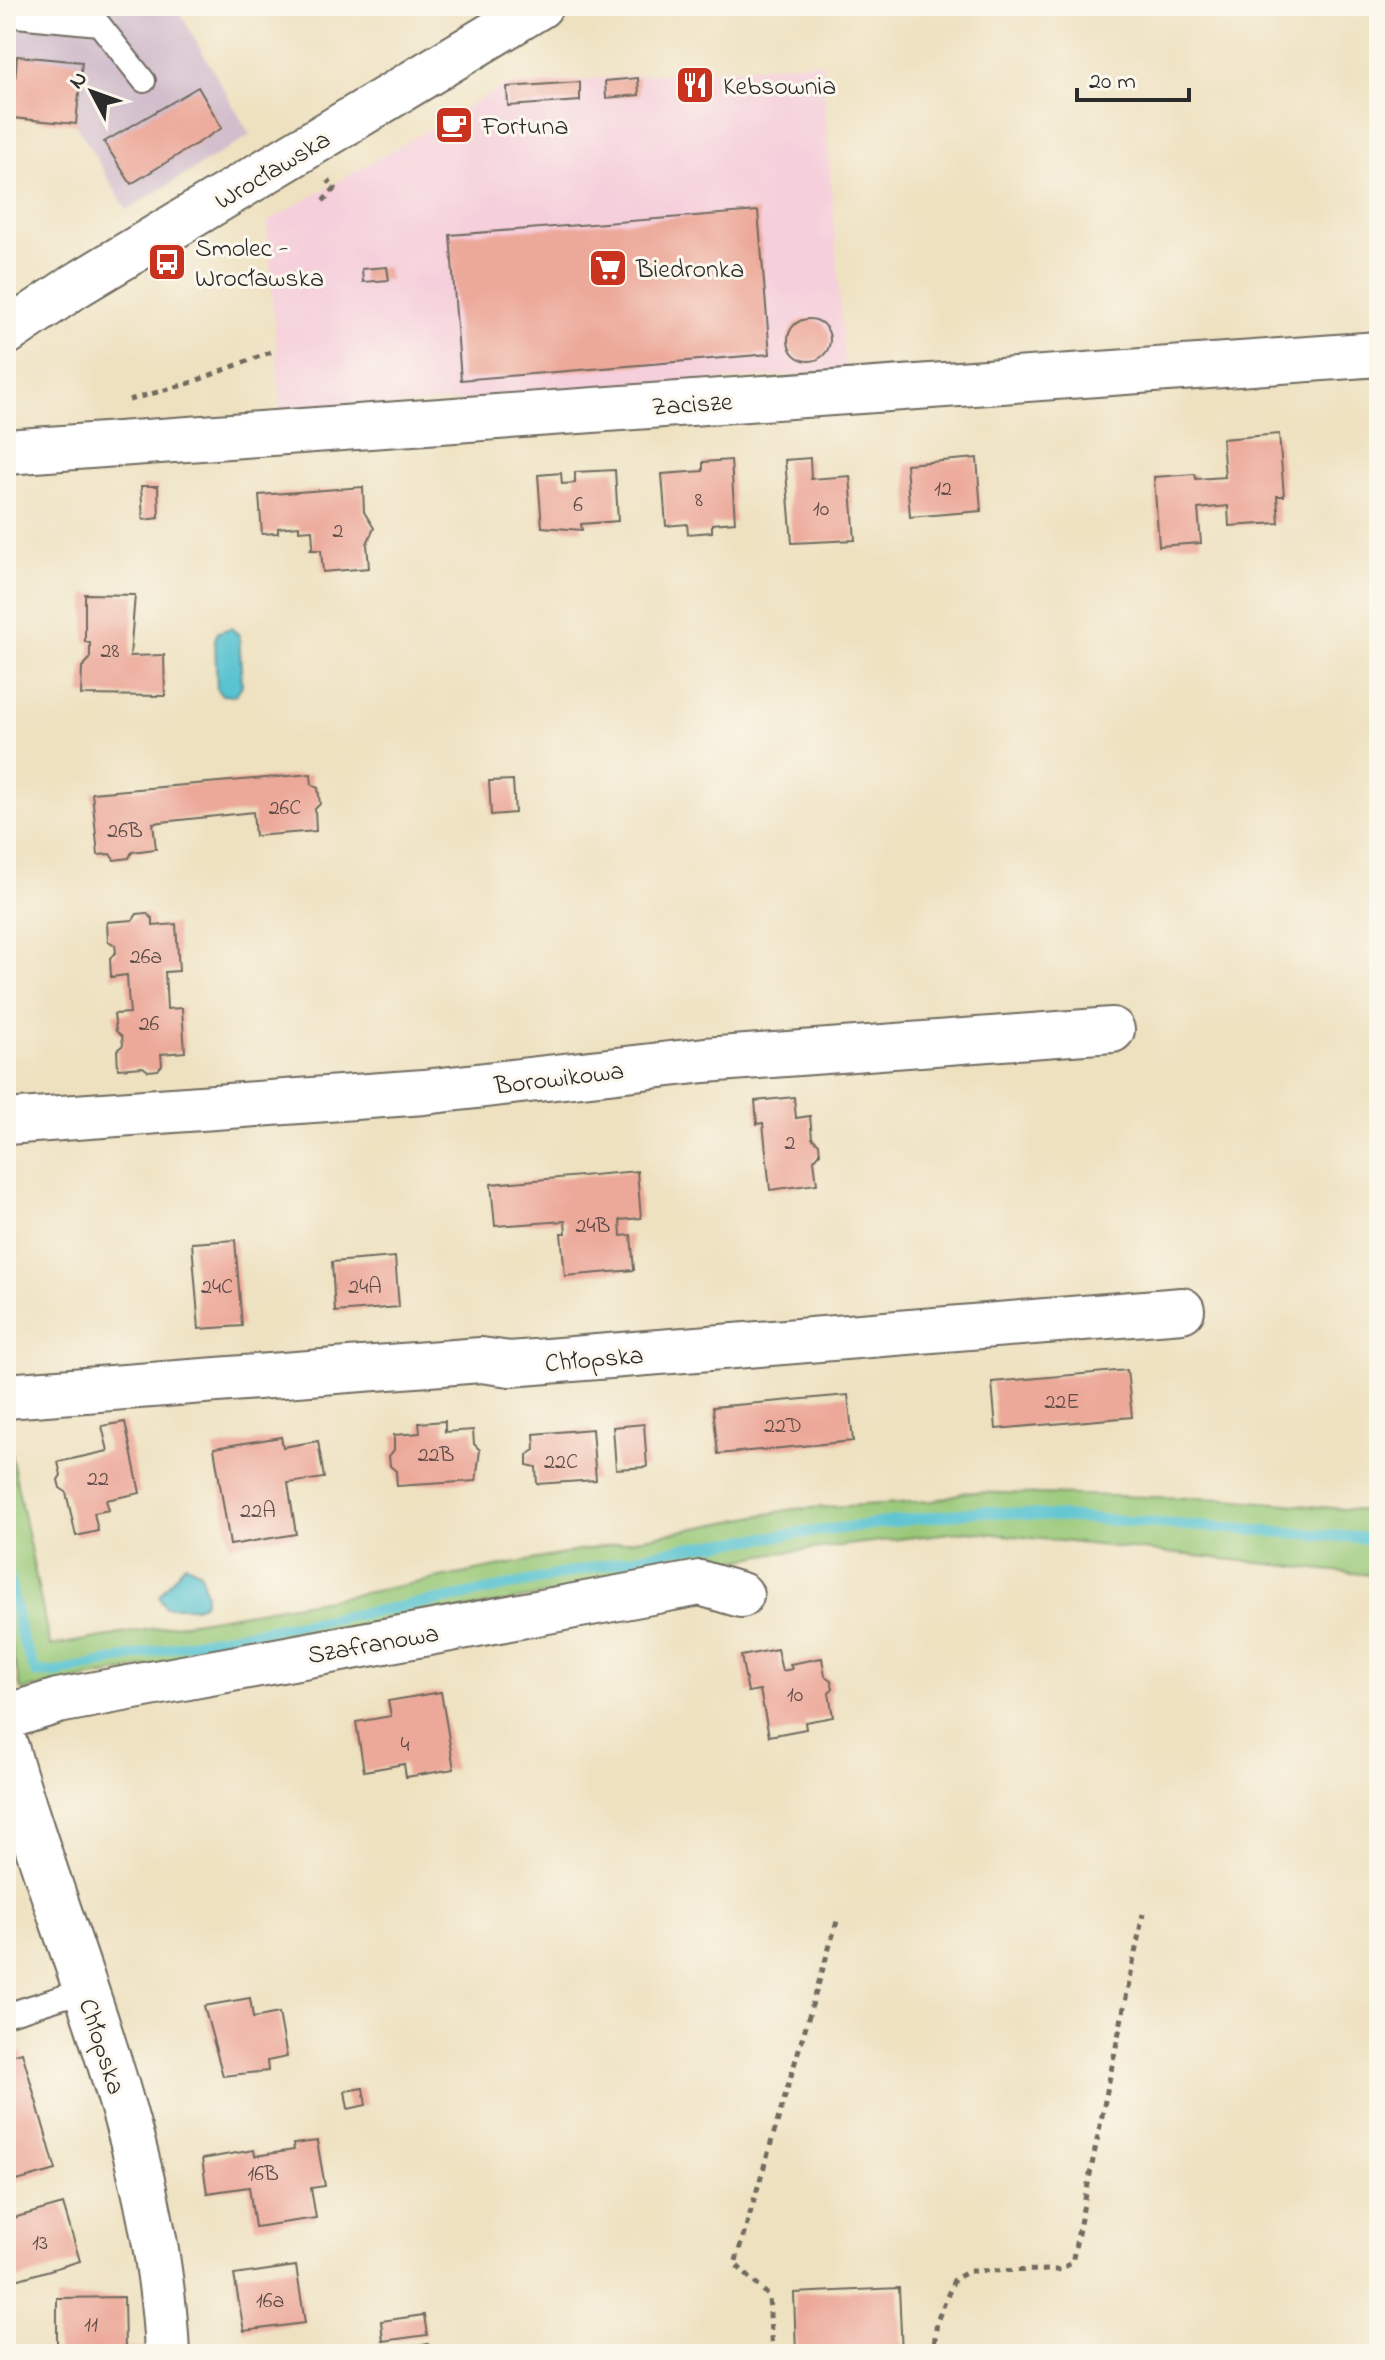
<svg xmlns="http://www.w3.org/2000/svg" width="1385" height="2360" viewBox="0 0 1385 2360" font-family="'Indie Flower',sans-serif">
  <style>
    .built { fill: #f5cfdb }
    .industrial { fill: #d1bdcc }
    .green { fill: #98c877; stroke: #627a51; stroke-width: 2 }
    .water { fill: #56c2d0; stroke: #40767e; stroke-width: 2 }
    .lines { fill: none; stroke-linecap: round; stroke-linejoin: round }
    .stream { stroke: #56c2d0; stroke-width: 11 }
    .building { fill: #eca899 }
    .lane-casing { stroke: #6f6b5f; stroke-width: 26 }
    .street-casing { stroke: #6f6b5f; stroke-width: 48 }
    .secondary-casing { stroke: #6f6b5f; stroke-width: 48 }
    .path { stroke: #6f6b5f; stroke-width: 5; stroke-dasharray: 6 6; stroke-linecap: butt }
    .lane { stroke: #fff; stroke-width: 22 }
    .street { stroke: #fff; stroke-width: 44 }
    .secondary { stroke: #fff; stroke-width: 44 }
    .labels { text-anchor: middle; stroke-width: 6; stroke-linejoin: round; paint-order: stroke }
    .number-label { font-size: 22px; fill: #5b4a46 }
    .poi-label { font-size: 26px; fill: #2b2b2b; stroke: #fbf7ec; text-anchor: start }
    .street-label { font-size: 26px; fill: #2b2b2b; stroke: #fbf7ec }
  </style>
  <rect width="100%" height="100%" fill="#fbf7ec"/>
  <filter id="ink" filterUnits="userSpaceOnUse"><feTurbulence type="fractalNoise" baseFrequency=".0125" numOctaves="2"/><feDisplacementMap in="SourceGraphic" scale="16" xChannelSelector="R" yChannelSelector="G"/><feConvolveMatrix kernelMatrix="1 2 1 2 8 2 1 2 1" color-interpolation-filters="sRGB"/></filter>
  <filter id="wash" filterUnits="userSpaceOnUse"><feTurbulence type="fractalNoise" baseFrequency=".006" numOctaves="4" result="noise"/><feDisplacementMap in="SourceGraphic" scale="32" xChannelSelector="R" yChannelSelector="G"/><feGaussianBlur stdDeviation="1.8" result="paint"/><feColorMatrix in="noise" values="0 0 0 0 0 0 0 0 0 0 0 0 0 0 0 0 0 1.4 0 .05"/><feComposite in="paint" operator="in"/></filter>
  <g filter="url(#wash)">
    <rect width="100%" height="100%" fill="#eee1c0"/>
    <path class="built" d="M 822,62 L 845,371 L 281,415 L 267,222 L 506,85 Z"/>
    <path class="industrial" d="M 6,6 L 176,6 L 250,135 L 127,210 L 76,124 L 82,62 L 6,56 Z"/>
    <path class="green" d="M 6,1430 L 50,1646 L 369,1592 L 793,1509 L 933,1501 L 965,1492 L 1226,1499 L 1379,1512 L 1379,1576 L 968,1531 L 769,1554 L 21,1690 L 6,1624 Z"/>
    <g class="water">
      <path d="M 231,628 L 239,635 L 242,685 L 235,696 L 222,695 L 217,690 L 215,639 L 218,632 Z"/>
      <path d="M 185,1564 L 200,1572 L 206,1594 L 204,1603 L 195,1607 L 165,1607 L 159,1596 Z"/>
    </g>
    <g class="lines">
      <path class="stream" d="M 6,1564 L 21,1636 L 36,1673 L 59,1672 L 197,1642 L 452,1598 L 682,1548 L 980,1511 L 1379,1539"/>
    </g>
    <g id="blocks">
      <g class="building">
        <path d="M 17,56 L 82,62 L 76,124 L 12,118 Z"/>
        <path d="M 707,76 L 707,92 L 683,93 L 682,79 Z"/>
        <path d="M 638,78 L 639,95 L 606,98 L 605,81 Z"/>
        <path d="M 580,82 L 580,101 L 508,106 L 507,87 Z"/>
        <path d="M 198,87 L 222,128 L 131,184 L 104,142 Z"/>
        <path d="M 459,115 L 464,126 L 449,134 L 443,124 Z"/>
        <path d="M 758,211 L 770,354 L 461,380 L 450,235 Z"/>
        <path d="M 387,267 L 389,280 L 363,282 L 362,269 Z"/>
        <circle cx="809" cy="340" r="21"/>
        <path d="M 1279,434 L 1284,496 L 1277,496 L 1279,523 L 1229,526 L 1228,506 L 1198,509 L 1201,543 L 1159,546 L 1154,477 L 1195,474 L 1196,479 L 1225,477 L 1222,439 Z"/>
        <path d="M 810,458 L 811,479 L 850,476 L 855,540 L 792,543 L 785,460 Z"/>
        <path d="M 977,458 L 981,511 L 910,517 L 906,464 Z"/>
        <path d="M 731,460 L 735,522 L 712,524 L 712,532 L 688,534 L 687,524 L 666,526 L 662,474 L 703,471 L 703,462 Z"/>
        <path d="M 615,470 L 618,521 L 581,524 L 582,530 L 542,527 L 538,475 L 561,473 L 562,484 L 575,483 L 575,472 Z"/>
        <path d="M 141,486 L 158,486 L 159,518 L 143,520 Z"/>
        <path d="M 363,487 L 364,512 L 374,528 L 367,544 L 369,568 L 323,572 L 321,550 L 310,550 L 313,545 L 312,530 L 299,531 L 299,526 L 278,528 L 278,533 L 262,534 L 259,495 Z"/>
        <path d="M 85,594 L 135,595 L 130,656 L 164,655 L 165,696 L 81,695 L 82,667 L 90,659 L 90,643 L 85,642 Z"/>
        <path d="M 311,774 L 312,785 L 318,788 L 320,804 L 315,809 L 316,831 L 255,836 L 253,812 L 153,823 L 156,849 L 132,852 L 129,858 L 114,860 L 110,854 L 98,855 L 92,793 Z"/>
        <path d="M 513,780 L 515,813 L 491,815 L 489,781 Z"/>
        <path d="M 146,913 L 153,919 L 153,926 L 176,924 L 179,971 L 165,972 L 166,989 L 167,1009 L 182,1008 L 185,1052 L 161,1054 L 162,1065 L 158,1070 L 148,1071 L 143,1067 L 118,1069 L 117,1050 L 123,1045 L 122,1036 L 116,1031 L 114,1014 L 130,1013 L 128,993 L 127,975 L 111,977 L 110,958 L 116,952 L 115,945 L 108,941 L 107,922 L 133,920 L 137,914 Z"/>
        <path d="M 794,1097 L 796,1118 L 810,1116 L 812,1138 L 819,1144 L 820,1153 L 814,1160 L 817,1184 L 770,1190 L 763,1123 L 757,1124 L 755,1101 Z"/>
        <path d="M 637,1171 L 641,1218 L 620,1220 L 621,1236 L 631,1235 L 634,1270 L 565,1276 L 561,1233 L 566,1233 L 565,1221 L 495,1226 L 491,1184 Z"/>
        <path d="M 235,1240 L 242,1326 L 199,1329 L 192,1243 Z"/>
        <path d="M 395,1257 L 399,1307 L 335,1312 L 332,1262 Z"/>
        <path d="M 1127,1370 L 1132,1417 L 996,1429 L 992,1382 Z"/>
        <path d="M 848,1395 L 853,1441 L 718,1454 L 713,1407 Z"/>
        <path d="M 445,1421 L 445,1432 L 473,1430 L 474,1444 L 480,1450 L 476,1481 L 397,1486 L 396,1471 L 390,1466 L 389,1456 L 394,1450 L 394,1435 L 420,1433 L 419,1423 Z"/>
        <path d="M 125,1422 L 140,1493 L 106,1500 L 109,1510 L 94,1513 L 98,1531 L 76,1536 L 66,1492 L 60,1488 L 58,1480 L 61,1475 L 58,1462 L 108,1451 L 102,1426 Z"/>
        <path d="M 644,1424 L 647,1467 L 616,1469 L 613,1427 Z"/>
        <path d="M 592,1429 L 596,1480 L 537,1484 L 536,1467 L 527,1465 L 527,1455 L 535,1450 L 534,1434 Z"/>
        <path d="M 281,1437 L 283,1447 L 318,1441 L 324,1478 L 288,1483 L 296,1534 L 230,1545 L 214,1448 Z"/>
        <path d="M 777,1649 L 782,1671 L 792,1669 L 790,1664 L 822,1658 L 825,1676 L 831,1680 L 833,1688 L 829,1693 L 833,1717 L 805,1722 L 806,1729 L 769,1736 L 760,1690 L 748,1692 L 741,1656 Z"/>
        <path d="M 441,1692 L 454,1769 L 406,1777 L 404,1764 L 364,1771 L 356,1722 L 391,1716 L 388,1701 Z"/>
        <path d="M 250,1998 L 253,2018 L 279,2013 L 287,2057 L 267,2061 L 268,2071 L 223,2076 L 204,2006 Z"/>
        <path d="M 22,2052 L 56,2170 L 6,2184 L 6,2056 Z"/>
        <path d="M 363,2088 L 366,2105 L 348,2109 L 345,2091 Z"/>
        <path d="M 317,2141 L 325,2186 L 311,2188 L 316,2218 L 255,2227 L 249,2187 L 207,2193 L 202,2159 L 254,2150 L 255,2156 L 294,2150 L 293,2144 Z"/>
        <path d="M 63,2204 L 80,2261 L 6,2283 L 6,2220 Z"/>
        <path d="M 296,2266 L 305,2323 L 244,2331 L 234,2275 Z"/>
        <path d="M 899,2288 L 902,2354 L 796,2354 L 794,2293 Z"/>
        <path d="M 124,2297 L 125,2348 L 143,2348 L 143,2354 L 57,2354 L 57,2298 Z"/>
        <path d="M 424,2315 L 427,2335 L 383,2341 L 381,2321 Z"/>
        <path d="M 428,2344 L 430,2354 L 391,2354 L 391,2350 Z"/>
      </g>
    </g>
  </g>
  <g filter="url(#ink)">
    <use href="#blocks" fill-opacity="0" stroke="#6f6b5f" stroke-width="2"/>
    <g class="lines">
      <g class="lane-casing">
        <g id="lane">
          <path d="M 6,15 L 99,24 L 144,81"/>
          <path d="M 6,2015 L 85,1990"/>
        </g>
      </g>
      <g class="street-casing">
        <g id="street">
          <path d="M 6,452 L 1379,354"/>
          <path d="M 6,1122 L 424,1092 L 705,1060 L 1112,1030"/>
          <path d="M 6,1396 L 481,1360 L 510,1364 L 1182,1310"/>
          <path d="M 6,1717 L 58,1701 L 700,1583 L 741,1595"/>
        </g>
      </g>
      <g class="secondary-casing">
        <g id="secondary">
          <path d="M 6,333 L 72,288 L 540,6"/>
          <path d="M 6,1747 C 62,1943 159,2148 167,2354"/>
        </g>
      </g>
      <g class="path">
        <path d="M 323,201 L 335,188 L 328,180"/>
        <path d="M 129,400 L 190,383 L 276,350"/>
        <path d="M 772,2354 L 769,2296 L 735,2264 L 838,1918"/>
        <path d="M 933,2354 L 937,2321 L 954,2280 L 969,2271 L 1058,2270 L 1072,2263 L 1143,1914"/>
      </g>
      <use href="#lane" class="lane"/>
      <use href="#street" class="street"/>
      <use href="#secondary" class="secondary"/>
    </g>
  </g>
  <defs>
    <g id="restaurant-square" transform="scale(2)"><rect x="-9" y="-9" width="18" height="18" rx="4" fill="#c8321e" stroke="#fbf7ec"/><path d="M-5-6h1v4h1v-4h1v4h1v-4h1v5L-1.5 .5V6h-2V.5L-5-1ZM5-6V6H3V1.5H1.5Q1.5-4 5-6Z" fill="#fff"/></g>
    <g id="cafe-square" transform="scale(2)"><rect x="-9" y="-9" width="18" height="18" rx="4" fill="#c8321e" stroke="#fbf7ec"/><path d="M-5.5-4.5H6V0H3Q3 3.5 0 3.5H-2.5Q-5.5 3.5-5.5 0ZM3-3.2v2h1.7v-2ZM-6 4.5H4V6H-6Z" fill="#fff"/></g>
    <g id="bus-square" transform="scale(2)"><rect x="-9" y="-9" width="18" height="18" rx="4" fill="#c8321e" stroke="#fbf7ec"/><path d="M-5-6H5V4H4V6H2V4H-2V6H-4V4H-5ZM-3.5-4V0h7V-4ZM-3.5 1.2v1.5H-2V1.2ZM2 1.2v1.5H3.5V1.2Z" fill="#fff"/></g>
    <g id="supermarket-square" transform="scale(2)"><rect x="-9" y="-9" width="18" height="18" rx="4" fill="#c8321e" stroke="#fbf7ec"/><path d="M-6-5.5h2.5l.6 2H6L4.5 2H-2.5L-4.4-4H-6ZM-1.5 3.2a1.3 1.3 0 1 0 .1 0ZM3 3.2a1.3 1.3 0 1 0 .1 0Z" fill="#fff"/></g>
  </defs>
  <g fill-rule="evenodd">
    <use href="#restaurant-square" x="695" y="85"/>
    <use href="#cafe-square" x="454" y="125"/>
    <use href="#bus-square" x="167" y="262"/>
    <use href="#supermarket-square" x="608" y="268"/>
  </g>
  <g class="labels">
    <g class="number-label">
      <text x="943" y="495">12</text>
      <text x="699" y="506">8</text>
      <text x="578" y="511">6</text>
      <text x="821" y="515">10</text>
      <text x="338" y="537">2</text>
      <text x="110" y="657">28</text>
      <text x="285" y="814">26C</text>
      <text x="125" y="837">26B</text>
      <text x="146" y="963">26a</text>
      <text x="149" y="1030">26</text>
      <text x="790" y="1149">2</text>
      <text x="593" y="1232">24B</text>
      <text x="217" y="1293">24C</text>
      <text x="365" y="1293">24A</text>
      <text x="1062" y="1408">22E</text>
      <text x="783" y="1432">22D</text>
      <text x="436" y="1461">22B</text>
      <text x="561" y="1468">22C</text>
      <text x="98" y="1485">22</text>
      <text x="258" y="1517">22A</text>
      <text x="795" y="1701">10</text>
      <text x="405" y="1751">4</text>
      <text x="263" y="2180">16B</text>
      <text x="40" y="2249">13</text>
      <text x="270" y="2307">16a</text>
      <text x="91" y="2331">11</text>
    </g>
    <g class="poi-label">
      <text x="723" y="94">Kebsownia</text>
      <text x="482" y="134">Fortuna</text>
      <text x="195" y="256">Smolec -<tspan x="195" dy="30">Wrocławska</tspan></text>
      <text x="636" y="277">Biedronka</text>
    </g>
    <g class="street-label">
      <text transform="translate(272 169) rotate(-31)" y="9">Wrocławska</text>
      <text transform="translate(692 403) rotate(-4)" y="9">Zacisze</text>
      <text transform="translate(559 1077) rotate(-7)" y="9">Borowikowa</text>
      <text transform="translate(594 1358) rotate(-5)" y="9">Chłopska</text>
      <text transform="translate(373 1643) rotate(-10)" y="9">Szafranowa</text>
      <text transform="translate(103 2046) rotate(72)" y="9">Chłopska</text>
    </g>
  </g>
  <rect width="1385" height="2360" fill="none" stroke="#fbf7ec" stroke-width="32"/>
  <g transform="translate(92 92) rotate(311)" stroke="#fbf7ec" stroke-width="6" paint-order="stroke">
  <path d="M0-6L14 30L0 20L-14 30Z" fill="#2b2b2b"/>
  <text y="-12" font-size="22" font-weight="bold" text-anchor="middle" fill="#2b2b2b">N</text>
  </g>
  <path d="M1077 88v12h112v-12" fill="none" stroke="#2b2b2b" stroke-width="4"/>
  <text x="1089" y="88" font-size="24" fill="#2b2b2b" stroke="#fbf7ec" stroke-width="6" paint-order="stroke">20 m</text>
</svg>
